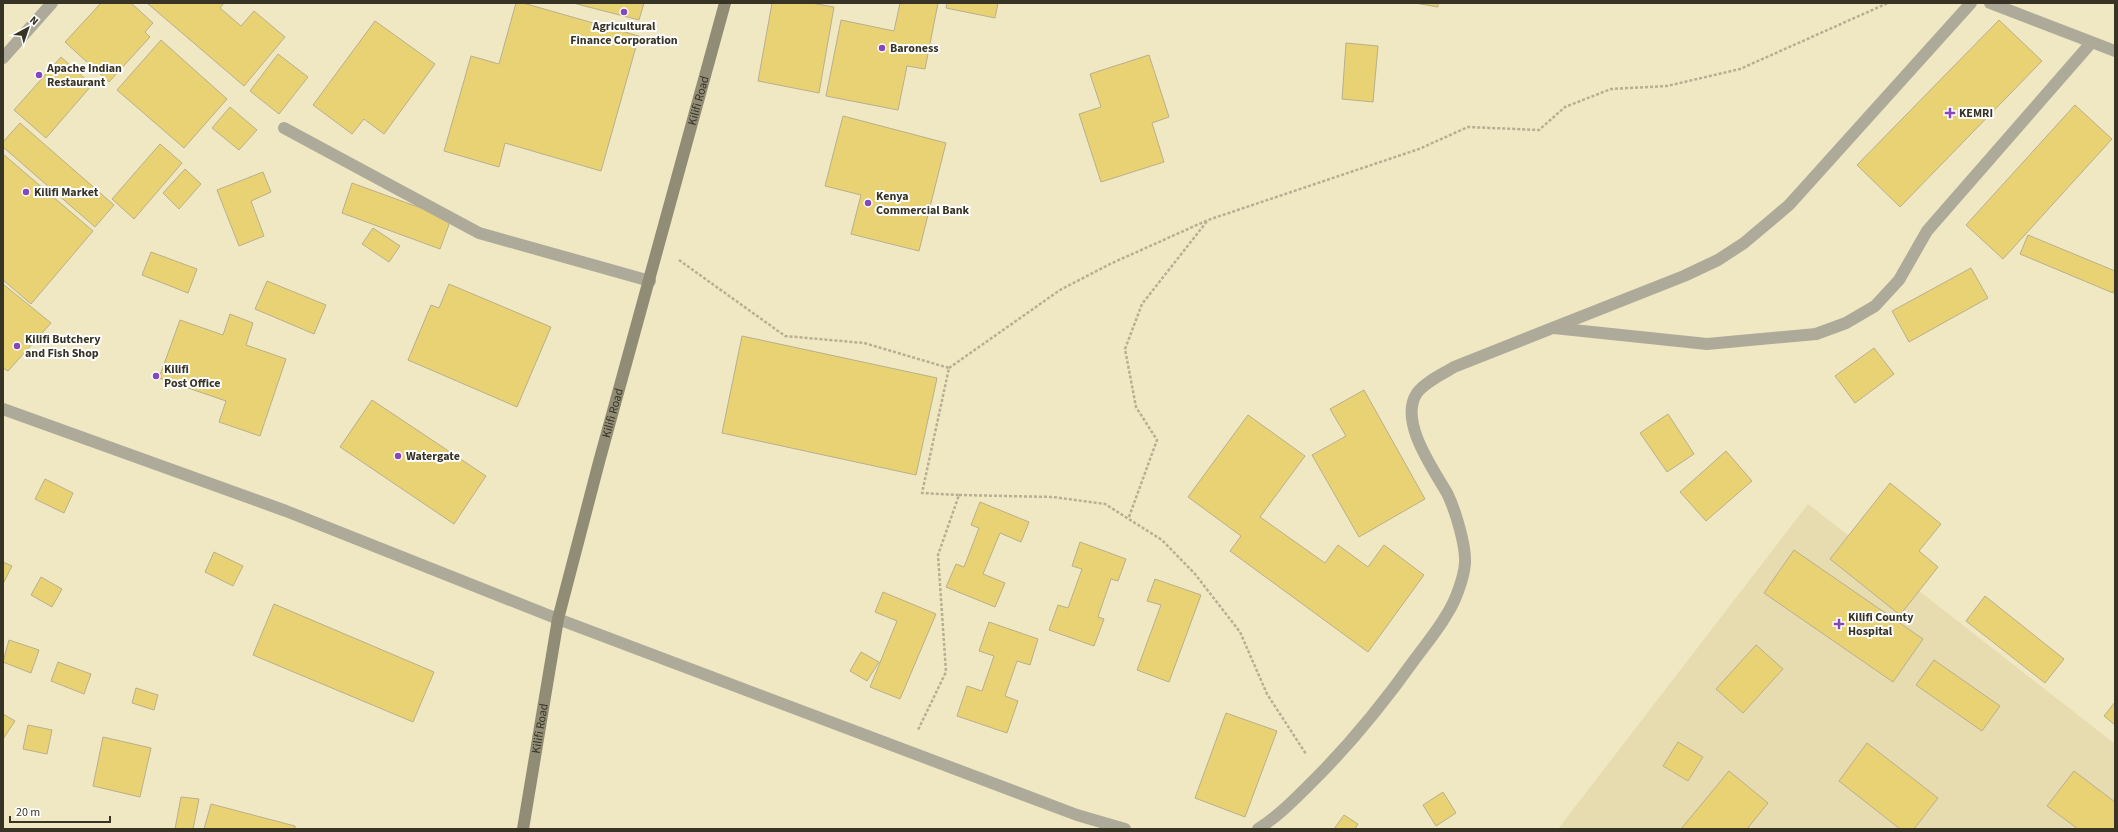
<svg xmlns="http://www.w3.org/2000/svg" width="2118" height="832" viewBox="0 0 2118 832" font-family="'Source Sans 3',sans-serif">
  <style>
    .built { fill: #e7dcaf }
    .building { fill: #e9d274; stroke: #b8b08c }
    .lines { fill: none; stroke-linecap: round; stroke-linejoin: round }
    .path { stroke: #b6af91; stroke-width: 2.5; stroke-dasharray: 3 2; stroke-linecap: butt }
    .lane { stroke: #adaa9a; stroke-width: 12 }
    .street { stroke: #adaa9a; stroke-width: 12 }
    .secondary { stroke: #918c75; stroke-width: 12 }
    .poi-dot { fill: #8747bc; stroke: #fff; stroke-width: 1.5 }
    .labels { text-anchor: middle; stroke-width: 4; stroke-linejoin: round; paint-order: stroke }
    .poi-label { font-size: 12px; font-weight: bold; fill: #373425; stroke: #fff; text-anchor: start }
    .street-label { font-size: 12px; fill: #373425; stroke: #fff }
  </style>
  <rect width="100%" height="100%" fill="#f0e8c3"/>
  <path class="built" d="M 1808,504 L 2115,744 L 2115,829 L 1558,829 Z"/>
  <g class="building">
    <path d="M 101,3 L 131,3 L 153,23 L 145,32 L 150,37 L 109,82 L 65,42 Z"/>
    <path d="M 147,3 L 224,3 L 220,8 L 241,26 L 254,11 L 285,37 L 244,86 Z"/>
    <path d="M 516,3 L 523,3 L 639,36 L 601,171 L 505,143 L 499,167 L 444,151 L 471,56 L 499,64 Z"/>
    <path d="M 573,3 L 644,3 L 639,20 Z"/>
    <path d="M 772,3 L 811,3 L 834,7 L 819,93 L 758,81 Z"/>
    <path d="M 900,3 L 938,3 L 925,69 L 907,66 L 898,110 L 826,96 L 841,20 L 894,31 Z"/>
    <path d="M 947,3 L 998,3 L 995,18 L 946,8 Z"/>
    <path d="M 1415,3 L 1438,3 L 1438,7 Z"/>
    <path d="M 1999,20 L 2042,61 L 1900,207 L 1857,165 Z"/>
    <path d="M 375,21 L 435,64 L 384,134 L 364,119 L 352,134 L 313,105 Z"/>
    <path d="M 161,40 L 227,99 L 184,148 L 117,90 Z"/>
    <path d="M 1346,43 L 1378,46 L 1373,102 L 1342,99 Z"/>
    <path d="M 278,54 L 308,77 L 279,114 L 250,91 Z"/>
    <path d="M 1149,55 L 1169,117 L 1152,123 L 1164,162 L 1101,182 L 1079,114 L 1101,107 L 1090,74 Z"/>
    <path d="M 61,57 L 92,85 L 46,138 L 14,110 Z"/>
    <path d="M 2075,105 L 2112,139 L 2003,259 L 1966,225 Z"/>
    <path d="M 230,107 L 257,130 L 239,150 L 212,128 Z"/>
    <path d="M 843,116 L 946,143 L 919,251 L 851,234 L 861,195 L 825,186 Z"/>
    <path d="M 20,123 L 114,205 L 95,227 L 3,147 L 3,142 Z"/>
    <path d="M 160,144 L 182,163 L 134,219 L 112,199 Z"/>
    <path d="M 3,154 L 93,231 L 31,304 L 3,280 Z"/>
    <path d="M 185,169 L 201,184 L 179,209 L 163,193 Z"/>
    <path d="M 263,172 L 271,192 L 251,201 L 264,236 L 239,246 L 217,190 Z"/>
    <path d="M 352,183 L 451,219 L 440,249 L 342,213 Z"/>
    <path d="M 373,228 L 400,246 L 389,262 L 362,244 Z"/>
    <path d="M 2028,235 L 2115,271 L 2115,288 L 2113,293 L 2020,254 Z"/>
    <path d="M 151,252 L 197,269 L 188,293 L 142,275 Z"/>
    <path d="M 1971,268 L 1988,298 L 1909,342 L 1892,311 Z"/>
    <path d="M 267,281 L 326,305 L 314,334 L 255,309 Z"/>
    <path d="M 3,284 L 51,323 L 8,371 L 3,368 Z"/>
    <path d="M 449,284 L 551,327 L 517,407 L 408,360 L 431,305 L 439,308 Z"/>
    <path d="M 230,314 L 253,323 L 246,345 L 286,359 L 260,436 L 219,422 L 226,401 L 159,378 L 180,320 L 223,335 Z"/>
    <path d="M 742,336 L 937,378 L 916,475 L 722,433 Z"/>
    <path d="M 1874,348 L 1894,374 L 1855,403 L 1835,376 Z"/>
    <path d="M 1364,390 L 1425,499 L 1359,537 L 1312,455 L 1346,436 L 1330,409 Z"/>
    <path d="M 372,400 L 486,476 L 454,524 L 340,447 Z"/>
    <path d="M 1668,414 L 1694,454 L 1667,472 L 1640,433 Z"/>
    <path d="M 1248,415 L 1305,456 L 1260,517 L 1325,563 L 1338,545 L 1368,567 L 1384,545 L 1424,575 L 1368,652 L 1230,551 L 1241,536 L 1188,497 Z"/>
    <path d="M 1726,451 L 1752,481 L 1706,521 L 1680,492 Z"/>
    <path d="M 45,479 L 73,493 L 64,513 L 35,499 Z"/>
    <path d="M 1890,483 L 1941,524 L 1919,551 L 1938,567 L 1900,615 L 1830,559 Z"/>
    <path d="M 980,502 L 1029,522 L 1021,542 L 1000,533 L 983,574 L 1005,583 L 995,607 L 946,587 L 956,564 L 964,567 L 979,528 L 971,525 Z"/>
    <path d="M 1080,542 L 1126,559 L 1118,581 L 1111,579 L 1098,617 L 1104,619 L 1094,646 L 1049,630 L 1058,605 L 1068,608 L 1082,569 L 1072,566 Z"/>
    <path d="M 1794,550 L 1923,639 L 1893,682 L 1764,593 Z"/>
    <path d="M 214,552 L 243,566 L 233,586 L 205,572 Z"/>
    <path d="M 3,562 L 12,566 L 3,584 Z"/>
    <path d="M 41,577 L 62,589 L 52,607 L 31,595 Z"/>
    <path d="M 1155,579 L 1201,595 L 1169,682 L 1137,670 L 1161,605 L 1147,601 Z"/>
    <path d="M 883,592 L 936,614 L 900,699 L 870,687 L 897,621 L 875,612 Z"/>
    <path d="M 1985,596 L 2064,659 L 2045,683 L 1966,621 Z"/>
    <path d="M 274,604 L 434,672 L 413,722 L 253,655 Z"/>
    <path d="M 989,622 L 1038,639 L 1030,665 L 1017,661 L 1005,696 L 1018,701 L 1007,733 L 957,716 L 967,686 L 982,691 L 994,656 L 979,651 Z"/>
    <path d="M 9,640 L 39,650 L 31,673 L 3,662 Z"/>
    <path d="M 1756,645 L 1783,669 L 1743,713 L 1716,689 Z"/>
    <path d="M 861,652 L 879,662 L 867,681 L 850,671 Z"/>
    <path d="M 1934,660 L 2000,706 L 1982,731 L 1916,685 Z"/>
    <path d="M 58,662 L 91,674 L 84,694 L 51,681 Z"/>
    <path d="M 136,688 L 158,695 L 154,710 L 132,703 Z"/>
    <path d="M 2115,702 L 2115,725 L 2104,716 Z"/>
    <path d="M 1226,713 L 1277,731 L 1245,817 L 1195,798 Z"/>
    <path d="M 3,714 L 15,721 L 3,739 Z"/>
    <path d="M 28,725 L 52,730 L 47,754 L 23,749 Z"/>
    <path d="M 103,737 L 151,748 L 140,797 L 93,786 Z"/>
    <path d="M 1678,742 L 1703,757 L 1688,781 L 1663,766 Z"/>
    <path d="M 1867,743 L 1938,798 L 1914,829 L 1900,829 L 1839,781 Z"/>
    <path d="M 1729,771 L 1768,803 L 1747,829 L 1681,829 Z"/>
    <path d="M 2074,771 L 2115,802 L 2115,829 L 2078,829 L 2047,806 Z"/>
    <path d="M 1443,792 L 1456,813 L 1436,826 L 1423,805 Z"/>
    <path d="M 181,797 L 199,799 L 193,829 L 175,829 Z"/>
    <path d="M 211,804 L 295,826 L 295,829 L 204,829 Z"/>
    <path d="M 1344,815 L 1358,824 L 1355,829 L 1334,829 Z"/>
  </g>
  <g class="lines">
    <g class="path">
      <path d="M 679,260 L 785,336 L 864,343 L 949,368 L 922,493 L 959,495 L 938,555 L 946,672 L 918,730"/>
      <path d="M 949,368 L 1060,290 L 1110,264 L 1208,220 L 1419,149 L 1468,127 L 1539,130 L 1565,107 L 1611,89 L 1667,86 L 1740,69 L 1888,3"/>
      <path d="M 959,495 L 1053,497 L 1105,504 L 1162,540 L 1195,574 L 1240,632 L 1267,694 L 1306,754"/>
      <path d="M 1129,517 L 1157,440 L 1136,407 L 1125,349 L 1142,304 L 1208,220"/>
    </g>
    <g class="lane">
      <path d="M 1990,3 L 2115,51"/>
      <path d="M 1554,328 L 1707,344 L 1816,334 L 1846,323 L 1875,306 L 1899,280 L 1927,231 L 2091,43"/>
    </g>
    <g class="street">
      <path d="M 3,58 L 52,3"/>
      <path d="M 284,128 L 479,233 L 650,281"/>
      <path d="M 3,409 L 286,511 L 558,619 L 1077,815 L 1125,829"/>
      <path d="M 1258,829 C 1277,817 1292,802 1308,786 C 1348,747 1383,704 1415,659 C 1426,644 1438,630 1447,614 C 1455,602 1464,578 1465,563 C 1466,545 1455,509 1447,493 C 1434,470 1398,421 1417,393 C 1425,382 1443,374 1454,367 L 1684,276 L 1718,260 L 1744,243 L 1789,205 L 1971,3"/>
    </g>
    <path class="secondary" id="s1" d="M 523,829 L 558,619 L 599,462 L 725,3"/>
  </g>
  <g class="poi-dot">
    <circle cx="624" cy="12" r="4"/>
    <circle cx="882" cy="48" r="4"/>
    <circle cx="39" cy="75" r="4"/>
    <path d="M1948 107h4v4h4v4h-4v4h-4v-4h-4v-4h4z"/>
    <circle cx="26" cy="192" r="4"/>
    <circle cx="868" cy="203" r="4"/>
    <circle cx="17" cy="346" r="4"/>
    <circle cx="156" cy="376" r="4"/>
    <circle cx="398" cy="456" r="4"/>
    <path d="M1837 618h4v4h4v4h-4v4h-4v-4h-4v-4h4z"/>
  </g>
  <g class="labels">
    <g class="poi-label">
      <text x="624" y="30" text-anchor="middle">Agricultural<tspan x="624" dy="14">Finance Corporation</tspan></text>
      <text x="890" y="52">Baroness</text>
      <text x="47" y="72">Apache Indian<tspan x="47" dy="14">Restaurant</tspan></text>
      <text x="1959" y="117">KEMRI</text>
      <text x="34" y="196">Kilifi Market</text>
      <text x="876" y="200">Kenya<tspan x="876" dy="14">Commercial Bank</tspan></text>
      <text x="25" y="343">Kilifi Butchery<tspan x="25" dy="14">and Fish Shop</tspan></text>
      <text x="164" y="373">Kilifi<tspan x="164" dy="14">Post Office</tspan></text>
      <text x="406" y="460">Watergate</text>
      <text x="1848" y="621">Kilifi County<tspan x="1848" dy="14">Hospital</tspan></text>
    </g>
    <g class="street-label">
      <text dy="4" stroke="none"><textPath href="#s1" startOffset="750">Kilifi Road</textPath></text>
      <text dy="4" stroke="none"><textPath href="#s1" startOffset="426">Kilifi Road</textPath></text>
      <text dy="4" stroke="none"><textPath href="#s1" startOffset="102">Kilifi Road</textPath></text>
    </g>
  </g>
  <rect width="2118" height="832" fill="none" stroke="#373425" stroke-width="8"/>
  <g transform="translate(28 28) rotate(40)" stroke="#ffffff" stroke-width="3" paint-order="stroke">
  <path d="M0-3L7 15L0 10L-7 15Z" fill="#373425"/>
  <text y="-6" font-size="11" font-weight="bold" text-anchor="middle" fill="#373425">N</text>
  </g>
  <path d="M10 816v6h100v-6" fill="none" stroke="#373425" stroke-width="2"/>
  <text x="16" y="816" font-size="12" fill="#373425" stroke="#ffffff" stroke-width="3" paint-order="stroke">20 m</text>
</svg>
